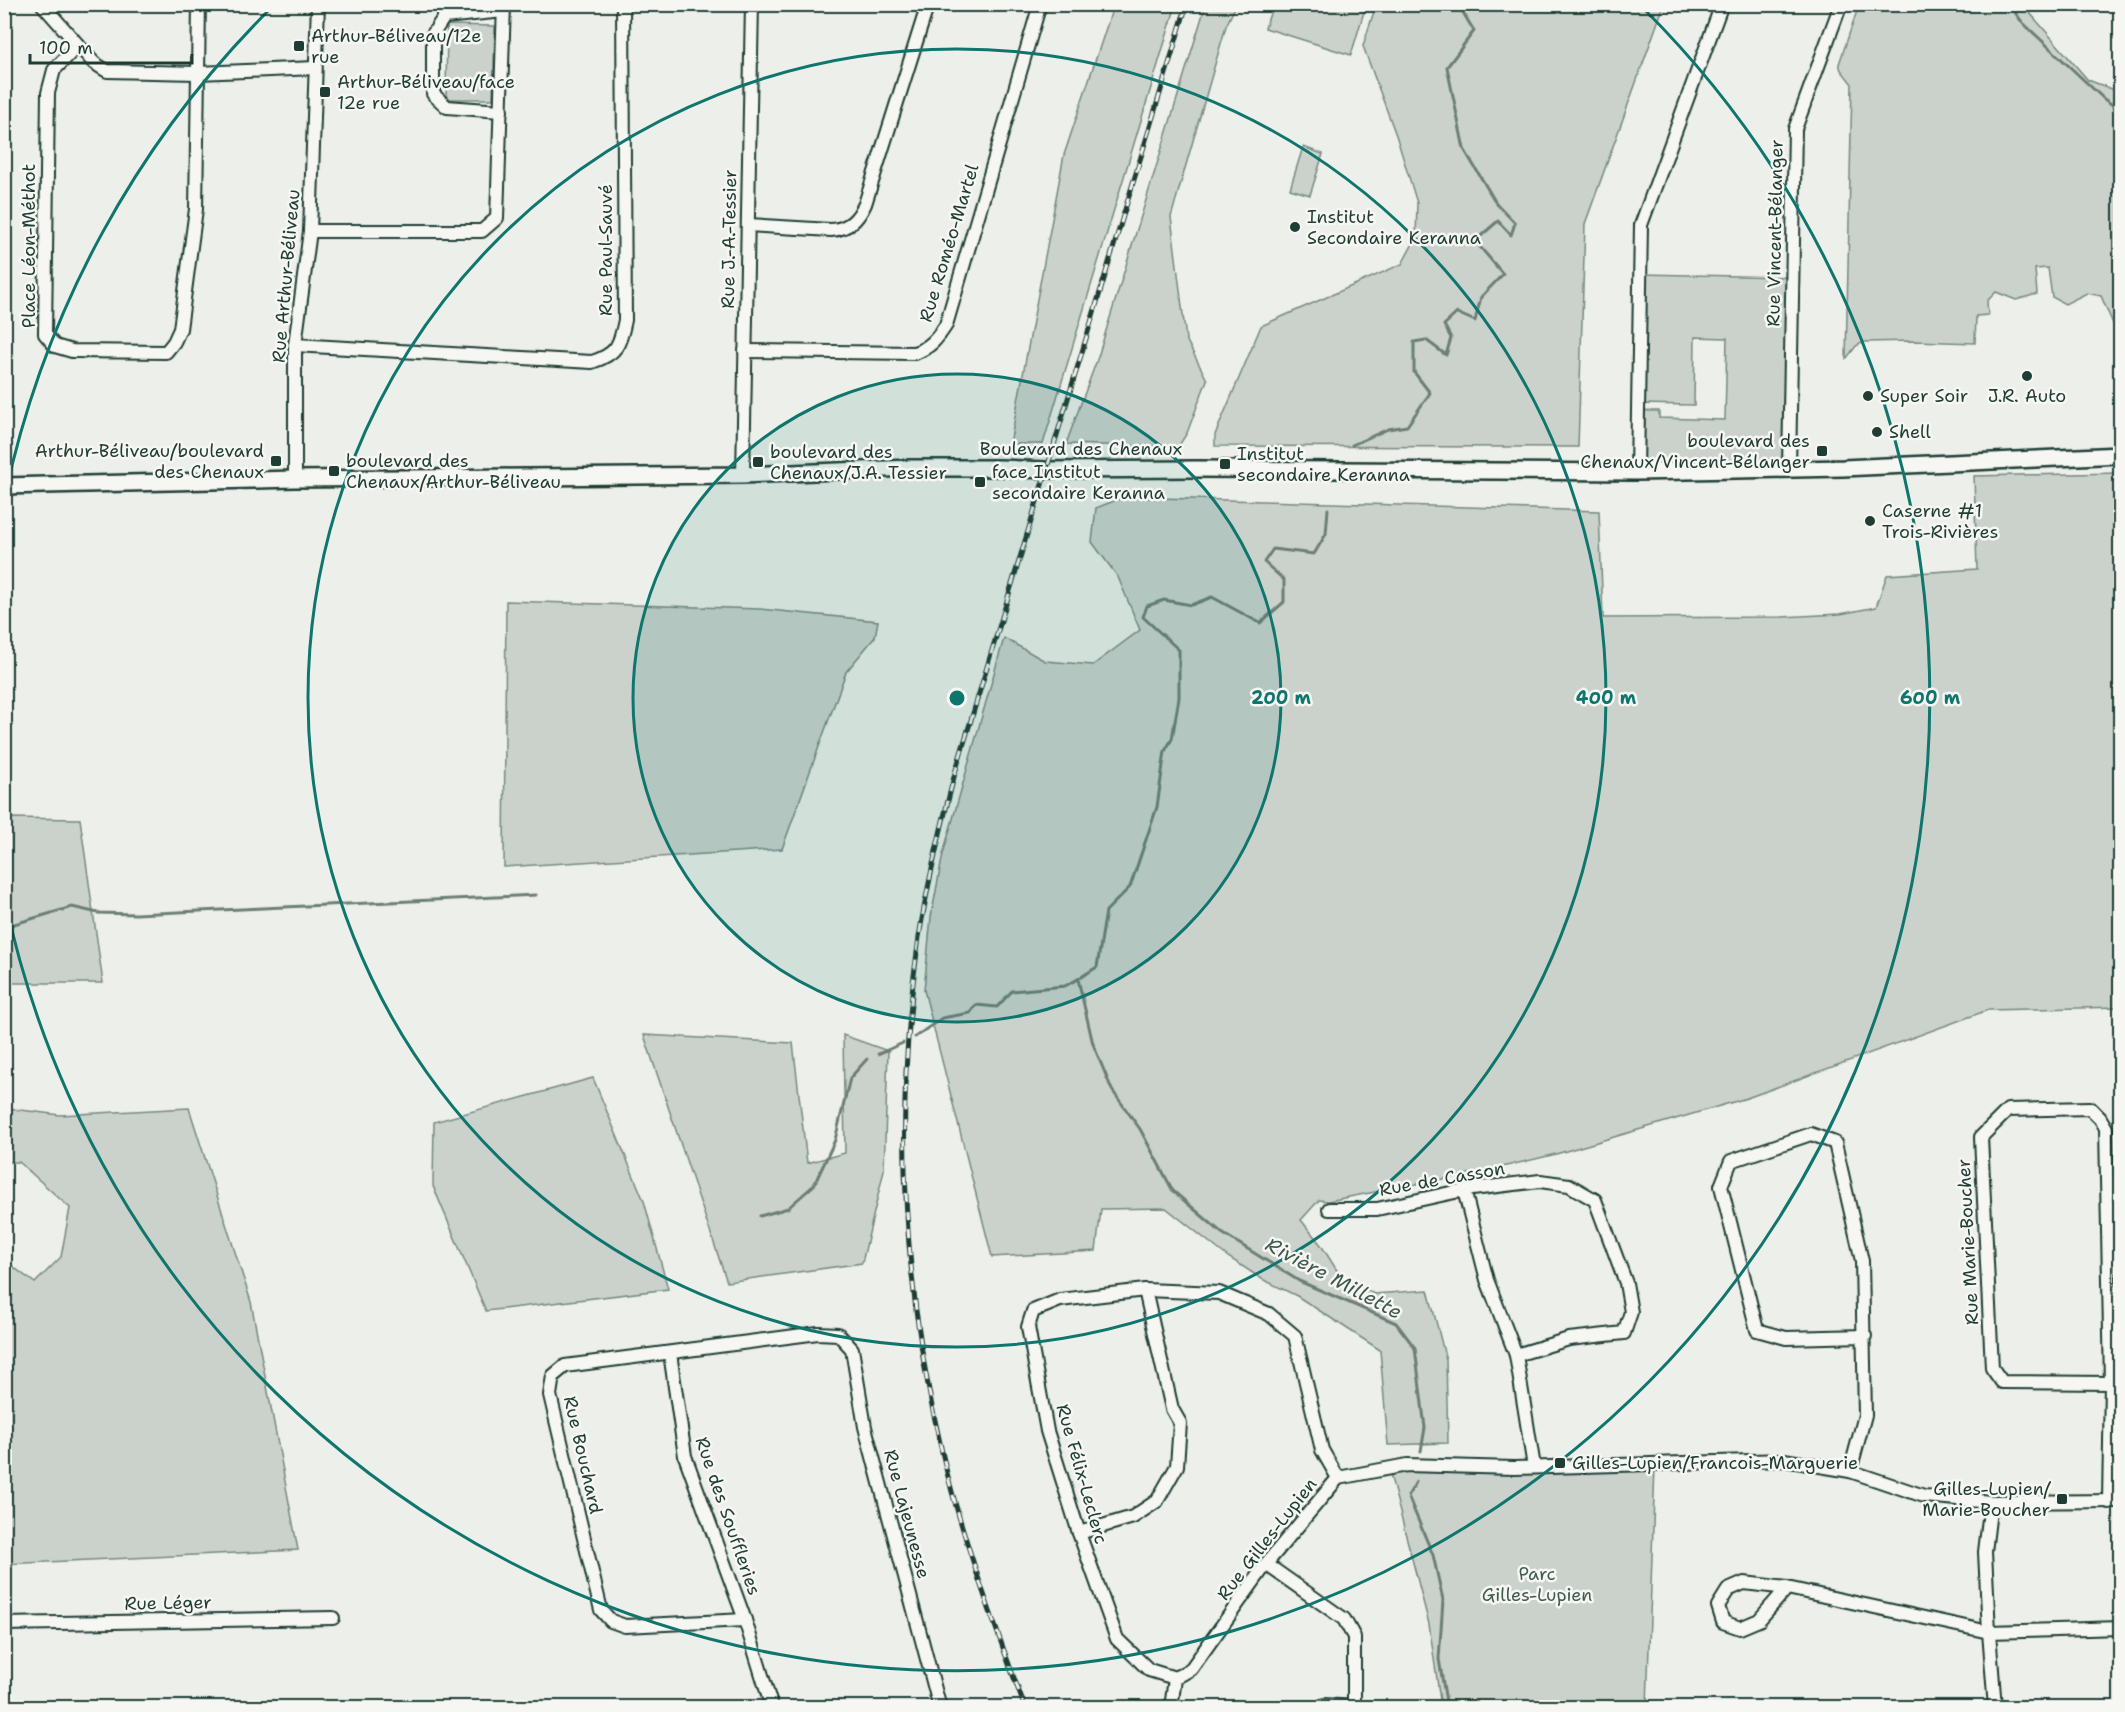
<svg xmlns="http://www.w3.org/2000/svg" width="2125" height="1712" viewBox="0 0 2125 1712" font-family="'Shantell Sans',sans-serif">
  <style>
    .green { fill: #cbd2cc; stroke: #758880; stroke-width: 1.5 }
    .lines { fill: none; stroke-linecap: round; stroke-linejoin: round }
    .stream { stroke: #6c7e77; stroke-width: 3 }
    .minor-casing { stroke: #1f3d34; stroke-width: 16 }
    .major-casing { stroke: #1f3d34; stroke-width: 20 }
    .minor { stroke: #f6f6f2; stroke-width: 12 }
    .major { stroke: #f6f6f2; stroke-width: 15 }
    .rail-casing { stroke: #1f3d34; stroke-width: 5 }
    .rail { stroke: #f6f6f2; stroke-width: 3; stroke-dasharray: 9; stroke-linecap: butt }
    .ring { fill: none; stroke: #0f766e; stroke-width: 3 }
    .poi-dot { fill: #1f3d34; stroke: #f6f6f2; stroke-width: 2 }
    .labels { text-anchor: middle; stroke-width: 5; stroke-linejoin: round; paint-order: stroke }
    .poi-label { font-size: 18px; fill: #1f3d34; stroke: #f6f6f2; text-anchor: start }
    .street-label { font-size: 18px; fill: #1f3d34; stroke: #f6f6f2 }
    .park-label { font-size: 18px; fill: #415b52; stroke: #f6f6f2 }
    .water-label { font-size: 20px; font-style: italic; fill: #3f5850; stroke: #f6f6f2 }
    .centre { fill: #0f766e; stroke: #f6f6f2; stroke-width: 3 }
    .ring-label { font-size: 18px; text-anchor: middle; font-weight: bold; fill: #0f766e; stroke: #f6f6f2; stroke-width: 5; stroke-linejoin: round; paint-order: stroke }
  </style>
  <rect width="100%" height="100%" fill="#edefea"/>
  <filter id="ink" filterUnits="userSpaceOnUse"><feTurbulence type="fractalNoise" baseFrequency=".0167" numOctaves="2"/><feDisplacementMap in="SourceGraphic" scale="12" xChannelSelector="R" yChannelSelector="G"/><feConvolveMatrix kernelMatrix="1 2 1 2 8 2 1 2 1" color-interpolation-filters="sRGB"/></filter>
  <g filter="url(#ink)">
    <g class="green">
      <path d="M 1114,4 L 1176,5 L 1043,444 L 1010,444 L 1064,155 Z"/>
      <path d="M 1206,4 L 1236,5 L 1226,26 L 1171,217 L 1186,339 L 1207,380 L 1187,433 L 1178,447 L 1066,444 L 1098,357 Z"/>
      <path d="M 1873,4 L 2023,5 L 2088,80 L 2120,92 L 2120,340 L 2101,296 L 2087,293 L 2065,304 L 2052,297 L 2048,268 L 2035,269 L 2037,294 L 2016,300 L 1996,292 L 1987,301 L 1988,315 L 1976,316 L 1975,343 L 1914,341 L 1864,342 L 1856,346 L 1846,359 L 1852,84 L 1841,70 L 1839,64 L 1859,5 Z"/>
      <path d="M 1273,5 L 1273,4 L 1366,5 L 1351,55 L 1265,28 Z"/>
      <path d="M 1376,5 L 1664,5 L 1585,224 L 1578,447 L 1215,446 L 1215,435 L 1261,326 L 1402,264 L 1416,238 L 1417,203 L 1396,135 L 1363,46 Z"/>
      <path d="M 447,25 L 495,26 L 493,99 L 446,99 Z"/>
      <path d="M 1303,147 L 1323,154 L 1310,195 L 1290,189 Z"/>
      <path d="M 1640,274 L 1793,277 L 1789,469 L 1637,472 L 1638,411 L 1659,411 L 1659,418 L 1725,420 L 1727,338 L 1695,337 L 1694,405 L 1638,404 Z"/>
      <path d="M 2120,473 L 2120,1007 L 1988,1010 L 1747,1098 L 1556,1154 L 1490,1170 L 1328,1201 L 1319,1200 L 1301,1220 L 1321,1245 L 1341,1277 L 1374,1294 L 1428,1290 L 1446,1360 L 1448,1443 L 1388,1445 L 1380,1350 L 1297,1296 L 1262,1279 L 1228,1257 L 1166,1208 L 1101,1209 L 1096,1251 L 992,1257 L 924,990 L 931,917 L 943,854 L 1004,638 L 1045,661 L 1093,665 L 1140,630 L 1118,577 L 1092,542 L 1096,508 L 1124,497 L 1599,511 L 1603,618 L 1782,617 L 1840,614 L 1876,607 L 1887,575 L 1977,569 L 1974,476 Z"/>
      <path d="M 506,601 L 760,609 L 878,621 L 875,637 L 846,672 L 782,849 L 504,867 Z"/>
      <path d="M 5,818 L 80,819 L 103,983 L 5,983 Z"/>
      <path d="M 644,1035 L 793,1043 L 807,1163 L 845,1153 L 843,1035 L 888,1051 L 884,1170 L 862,1263 L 727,1282 Z"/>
      <path d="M 593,1078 L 644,1201 L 668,1289 L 486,1311 L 433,1186 L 434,1122 Z"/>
      <path d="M 5,1108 L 60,1115 L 189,1108 L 251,1302 L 298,1550 L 5,1564 L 5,1261 L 35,1283 L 61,1257 L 70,1208 L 19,1162 L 5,1162 Z"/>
      <path d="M 1655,1465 L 1647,1707 L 1441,1707 L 1429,1624 L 1389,1470 Z"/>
    </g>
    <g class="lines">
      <g class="stream">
        <path d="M 2009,4 L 2022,22 L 2104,99 L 2120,110"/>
        <path d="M 1352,445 L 1388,429 L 1407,426 L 1430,393 L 1414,372 L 1414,342 L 1426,340 L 1446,355 L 1451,338 L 1444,325 L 1457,313 L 1475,321 L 1481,297 L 1503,274 L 1475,241 L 1498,221 L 1511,235 L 1515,223 L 1496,203 L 1464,149 L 1447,67 L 1474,31 L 1458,4"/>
        <path d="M 1328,509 L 1326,534 L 1314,554 L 1273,549 L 1264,562 L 1284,580 L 1284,602 L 1260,623 L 1212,597 L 1191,605 L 1164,600 L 1147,606 L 1143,617 L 1179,650 L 1179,698 L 1172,739 L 1165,751 L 1157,807 L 1130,887 L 1106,911 L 1097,967 L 1078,979 L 1093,1044 L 1112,1090 L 1140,1129 L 1173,1191 L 1222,1233 L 1299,1281 L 1396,1323 L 1415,1348 L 1425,1428 L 1421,1451"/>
        <path d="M 4,927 L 72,907 L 98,913 L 136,914 L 536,895"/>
        <path d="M 915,1037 L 942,1018 L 970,1013 L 976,1005 L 997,1007 L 1012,991 L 1065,986 L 1078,979"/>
        <path d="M 878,1054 L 903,1043"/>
        <path d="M 760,1216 L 788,1208 L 814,1185 L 835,1140 L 850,1078 L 867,1059"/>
        <path d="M 1416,1482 L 1408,1496 L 1433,1555 L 1443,1600 L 1439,1659 L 1447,1708"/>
      </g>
      <g class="minor-casing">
        <g id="minor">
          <path d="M 42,4 L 94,63 L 107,71 L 198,73 L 315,68"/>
          <path d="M 77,46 L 54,70 L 48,93 L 45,334 L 55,346 L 72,351 L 166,352 L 174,342 L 180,329 L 196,209 L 199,4"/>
          <path d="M 501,111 L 447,107 L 433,94 L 433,34 L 444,17 L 504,11"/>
          <path d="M 748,225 L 831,230 C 849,229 858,219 865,204 L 928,4"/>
          <path d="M 310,231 L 482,231 L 497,218 L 504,4"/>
          <path d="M 295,345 L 592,362 C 617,354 620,345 625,320 L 623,4"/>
          <path d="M 745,351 L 914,353 C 930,348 937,339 946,325 L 1040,4"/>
          <path d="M 1789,469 L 1795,129 L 1841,4"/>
          <path d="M 1637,472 L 1641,225 L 1722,4"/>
          <path d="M 743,475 L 752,4"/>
          <path d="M 295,479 L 295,345 L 310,231 L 318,4"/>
          <path d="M 1464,1190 L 1487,1280 L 1516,1355 L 1534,1467"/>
          <path d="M 1329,1209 L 1377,1209 L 1464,1190 L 1540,1181 L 1569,1185 L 1595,1200 L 1626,1283 L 1631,1312 L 1624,1333 L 1569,1339 L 1516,1355"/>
          <path d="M 670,1353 L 685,1456 L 745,1620 L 772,1708"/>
          <path d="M 1850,1471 L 1865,1415 L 1862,1261 L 1835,1143 L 1811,1134 L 1731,1161 L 1721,1186 L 1757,1330 L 1786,1338 L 1865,1336"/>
          <path d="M 1991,1502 L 1985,1552 L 1989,1632 L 1995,1708"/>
          <path d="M 2109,1502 L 2111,1383 L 2106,1128 L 2100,1118 L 2090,1108 L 2008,1110 L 1981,1137 L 1992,1368 L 2002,1382 L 2111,1383 L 2120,1383"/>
          <path d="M 1079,1533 L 1133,1517 L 1157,1501 L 1177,1466 L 1180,1423 L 1172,1409 L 1145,1290"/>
          <path d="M 1266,1564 L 1344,1619 L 1354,1637 L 1354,1708"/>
          <path d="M 1787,1588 L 1759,1620 L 1740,1628 L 1723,1622 L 1718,1606 L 1728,1590 L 1744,1583 L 1787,1588 L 1989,1632 L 2120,1628"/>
          <path d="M 745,1620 L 625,1626 L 611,1621 L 601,1610 L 550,1395 L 553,1376 L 565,1366 L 818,1333 L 838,1334 L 852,1349 L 865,1427 L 940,1708"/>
          <path d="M 4,1624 L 333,1618"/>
          <path d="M 1175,1678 L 1191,1669 L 1266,1564 L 1338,1478 L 1407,1465 L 1514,1468 L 1784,1460 L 1850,1471 L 1924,1496 L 1991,1502 L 2120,1501"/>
          <path d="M 1175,1678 L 1149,1670 L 1117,1639 L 1079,1533 L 1047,1431 L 1028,1327 L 1033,1311 L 1060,1300 L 1145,1290 L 1219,1293 L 1269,1314 L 1295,1336 L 1322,1450 L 1338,1478"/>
          <path d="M 1171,1708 L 1175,1678"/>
          <path d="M 1320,1708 L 1324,1705 L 1355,1707"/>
        </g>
      </g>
      <g class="major-casing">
        <path id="major" d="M 4,486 L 295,479 L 743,475 L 910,468 L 999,468 L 1046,470 L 1195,469 L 1637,472 L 1843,468 L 2120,455"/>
      </g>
      <use href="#minor" class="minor"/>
      <use href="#major" class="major"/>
      <g class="rail-casing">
        <path id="rail" d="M 1025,1708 C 994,1623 962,1539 942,1452 C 902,1283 894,1108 919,937 C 928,881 941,827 955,773 L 1187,4"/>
      </g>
      <use href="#rail" class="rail"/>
    </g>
  </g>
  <circle cx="957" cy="698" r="324" fill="#0f766e" fill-opacity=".12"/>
  <g class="ring">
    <circle cx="957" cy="698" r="324"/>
    <circle cx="957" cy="698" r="649"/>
    <path d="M5 496A973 973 0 0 1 269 10M1645 10A973 973 0 1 1 5 900"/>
  </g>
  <g class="poi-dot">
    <rect x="293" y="40" width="12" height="12" rx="3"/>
    <rect x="319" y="86" width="12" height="12" rx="3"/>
    <circle cx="1295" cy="227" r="6"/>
    <circle cx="2027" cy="376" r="6"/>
    <circle cx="1868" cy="396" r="6"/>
    <circle cx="1877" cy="432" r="6"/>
    <rect x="1816" y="445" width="12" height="12" rx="3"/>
    <rect x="270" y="455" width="12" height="12" rx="3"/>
    <rect x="752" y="456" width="12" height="12" rx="3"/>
    <rect x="1219" y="458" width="12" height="12" rx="3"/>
    <rect x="328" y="465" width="12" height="12" rx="3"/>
    <rect x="974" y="476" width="12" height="12" rx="3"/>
    <circle cx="1870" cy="521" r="6"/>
    <rect x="1554" y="1457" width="12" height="12" rx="3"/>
    <rect x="2056" y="1493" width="12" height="12" rx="3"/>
  </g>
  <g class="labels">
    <g class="poi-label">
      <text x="311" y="42">Arthur-Béliveau/12e<tspan x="311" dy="21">rue</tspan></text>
      <text x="337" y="88">Arthur-Béliveau/face<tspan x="337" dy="21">12e rue</tspan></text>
      <text x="1307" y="223">Institut<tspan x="1307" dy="21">Secondaire Keranna</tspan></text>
      <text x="1880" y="402">Super Soir</text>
      <text x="2027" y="402" text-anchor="middle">J.R. Auto</text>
      <text x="1889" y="438">Shell</text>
      <text x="1810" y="447" text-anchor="end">boulevard des<tspan x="1810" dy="21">Chenaux/Vincent-Bélanger</tspan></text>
      <text x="264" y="457" text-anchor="end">Arthur-Béliveau/boulevard<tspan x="264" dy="21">des Chenaux</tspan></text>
      <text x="770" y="458">boulevard des<tspan x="770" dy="21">Chenaux/J.A. Tessier</tspan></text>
      <text x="1237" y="460">Institut<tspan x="1237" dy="21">secondaire Keranna</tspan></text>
      <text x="346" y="467">boulevard des<tspan x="346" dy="21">Chenaux/Arthur-Béliveau</tspan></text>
      <text x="992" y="478">face Institut<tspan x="992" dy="21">secondaire Keranna</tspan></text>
      <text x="1882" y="517">Caserne #1<tspan x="1882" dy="21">Trois-Rivières</tspan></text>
      <text x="1572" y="1469">Gilles-Lupien/Francois-Marguerie</text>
      <text x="2050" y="1495" text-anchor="end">Gilles-Lupien/<tspan x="2050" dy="21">Marie-Boucher</tspan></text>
    </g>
    <g class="street-label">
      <text transform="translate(1775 233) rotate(-89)" y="6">Rue Vincent-Bélanger</text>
      <text transform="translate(729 239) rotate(-89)" y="6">Rue J.-A.-Tessier</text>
      <text transform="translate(949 243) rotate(-73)" y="6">Rue Roméo-Martel</text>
      <text transform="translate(29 246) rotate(-90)" y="6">Place Léon-Méthot</text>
      <text transform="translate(606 250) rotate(-90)" y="6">Rue Paul-Sauvé</text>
      <text transform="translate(286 276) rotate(-85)" y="6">Rue Arthur-Béliveau</text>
      <text x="1081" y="455">Boulevard des Chenaux</text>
      <text transform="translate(1442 1179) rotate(-10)" y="6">Rue de Casson</text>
      <text transform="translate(1968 1242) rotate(-93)" y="6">Rue Marie-Boucher</text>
      <text transform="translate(583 1455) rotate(77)" y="6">Rue Bouchard</text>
      <text transform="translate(1082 1474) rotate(74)" y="6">Rue Félix-Leclerc</text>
      <text transform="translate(907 1514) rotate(75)" y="6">Rue Lajeunesse</text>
      <text transform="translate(728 1516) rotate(71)" y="6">Rue des Souffleries</text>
      <text transform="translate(1267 1539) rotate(-52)" y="6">Rue Gilles-Lupien</text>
      <text transform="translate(168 1603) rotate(-1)" y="6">Rue Léger</text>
    </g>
    <g class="park-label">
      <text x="1537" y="1580">Parc<tspan x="1537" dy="21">Gilles-Lupien</tspan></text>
    </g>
    <g class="water-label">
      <text transform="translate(1334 1278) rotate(28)" y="7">Rivière Millette</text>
    </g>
  </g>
  <circle cx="957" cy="698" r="9" class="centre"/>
  <g class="ring-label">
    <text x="1281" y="704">200 m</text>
    <text x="1606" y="704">400 m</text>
    <text x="1930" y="704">600 m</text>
  </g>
  <rect width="2125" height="1712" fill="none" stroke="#f6f6f2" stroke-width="24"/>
  <rect x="12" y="12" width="2101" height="1688" fill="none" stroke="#1f3d34" stroke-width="2" filter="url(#ink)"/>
  <path d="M30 54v9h162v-9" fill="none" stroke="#1f3d34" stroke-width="3"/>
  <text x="39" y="54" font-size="18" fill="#1f3d34" stroke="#f6f6f2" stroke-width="4.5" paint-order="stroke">100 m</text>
</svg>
